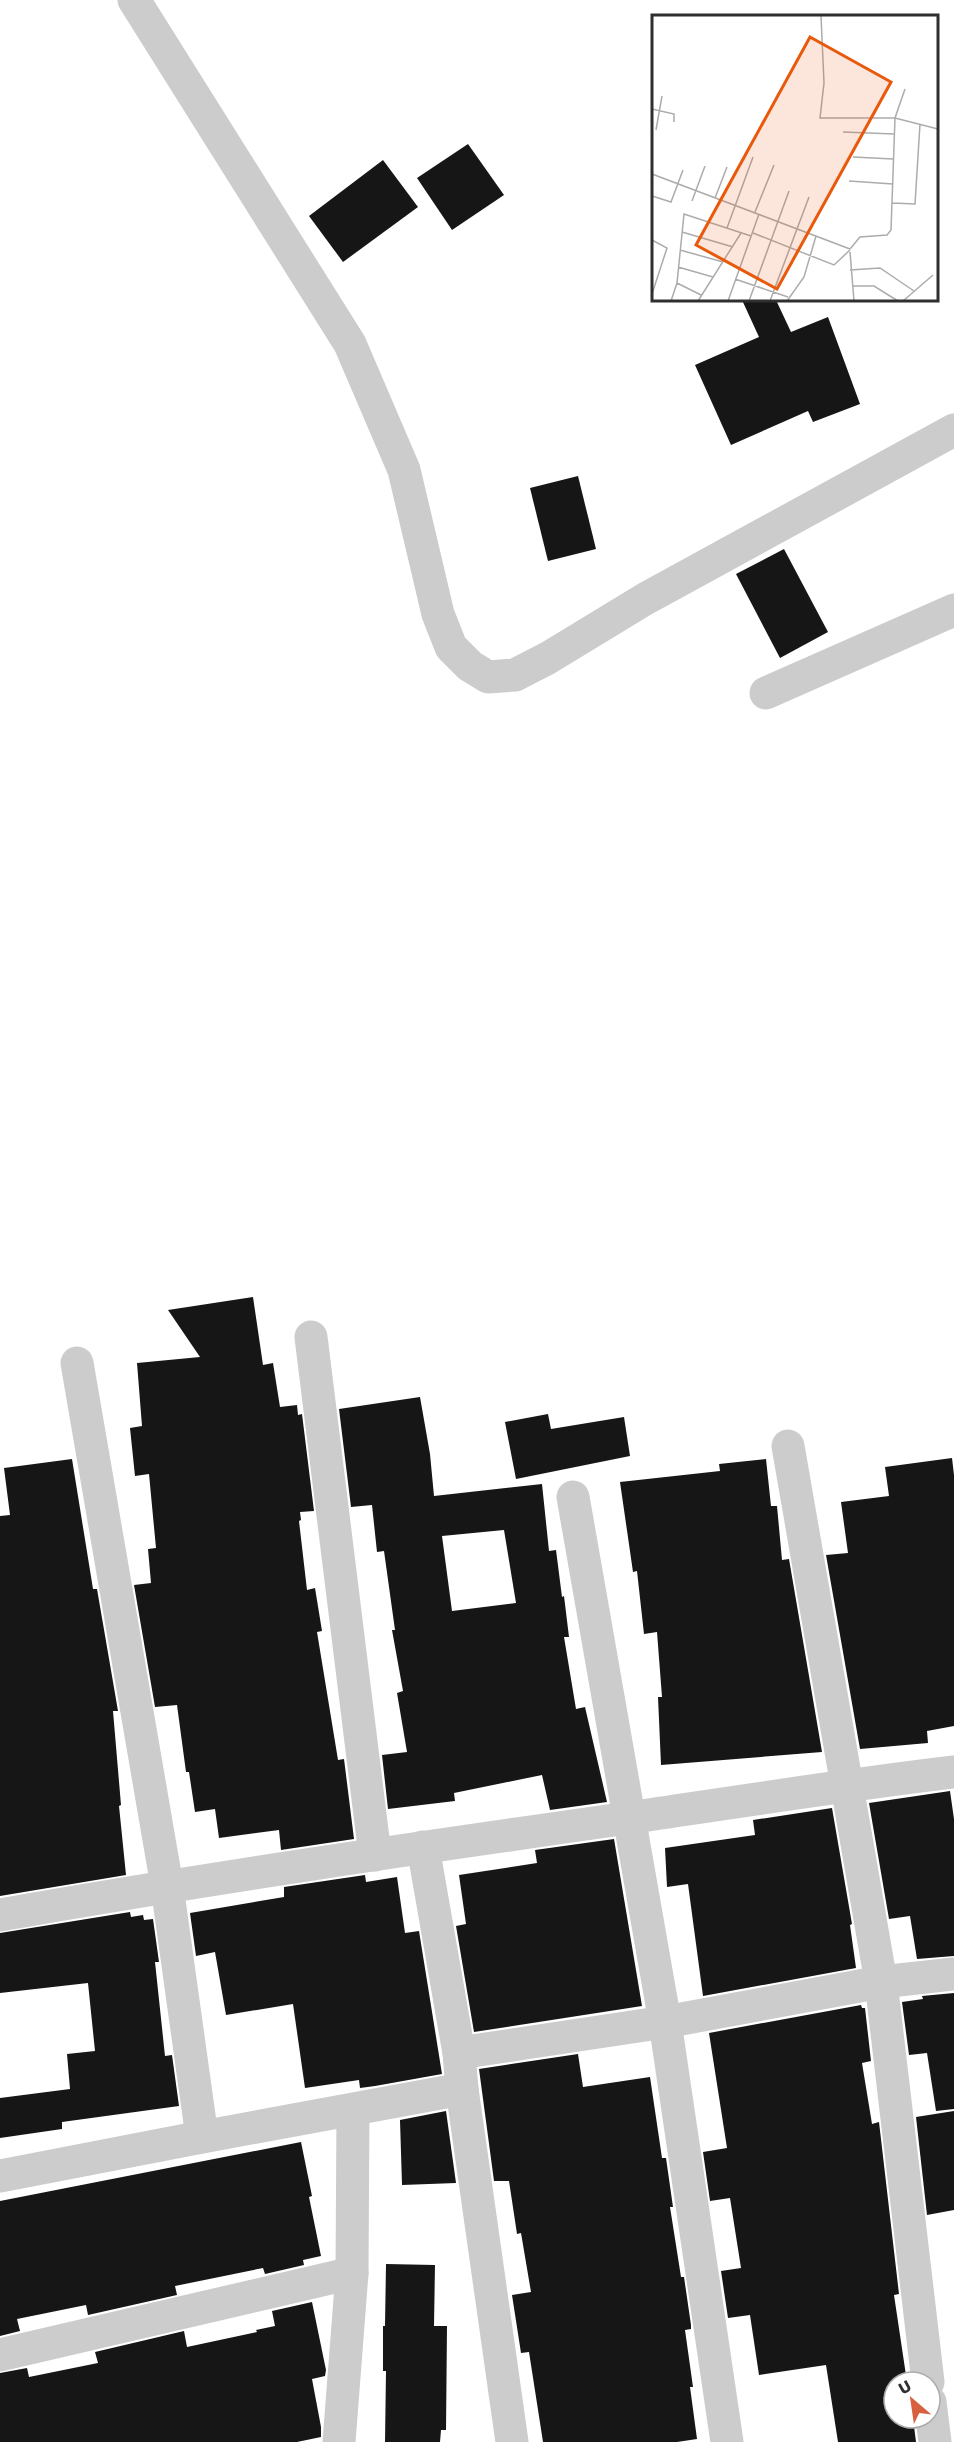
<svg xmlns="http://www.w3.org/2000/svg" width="954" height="2442" viewBox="0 0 954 2442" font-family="Rubik,sans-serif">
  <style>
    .building { fill: #161616; fill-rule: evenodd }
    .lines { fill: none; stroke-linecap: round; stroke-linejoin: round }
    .street { stroke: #ccc; stroke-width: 33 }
    .inset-road { fill: none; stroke: #acacac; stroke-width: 1.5 }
    .view { fill: #e8590c; fill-opacity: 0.15; stroke: #e8590c; stroke-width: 3 }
    .inset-edge { fill: none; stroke: #2f2f2f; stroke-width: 3 }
  </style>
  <rect width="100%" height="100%" fill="#fff"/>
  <g class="building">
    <path d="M 468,144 L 504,195 L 452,230 L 417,178 Z"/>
    <path d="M 383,160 L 418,207 L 343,262 L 309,216 Z"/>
    <path d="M 742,300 L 776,300 L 791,332 L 828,317 L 860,404 L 813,422 L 808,411 L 731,445 L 695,365 L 759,337 Z"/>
    <path d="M 578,476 L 596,549 L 548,561 L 530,488 Z"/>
    <path d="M 784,549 L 828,632 L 780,658 L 736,574 Z"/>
    <path d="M 253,1297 L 263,1365 L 273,1363 L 280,1407 L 297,1405 L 298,1415 L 302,1414 L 314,1511 L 300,1512 L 301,1520 L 299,1521 L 307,1590 L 315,1588 L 322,1631 L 317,1632 L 338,1760 L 344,1759 L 354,1839 L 281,1850 L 279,1830 L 219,1838 L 215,1809 L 195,1812 L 189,1772 L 186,1772 L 177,1705 L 155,1707 L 134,1585 L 151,1583 L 148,1549 L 156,1548 L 149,1474 L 135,1476 L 130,1428 L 142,1426 L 137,1363 L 200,1357 L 168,1310 Z"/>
    <path d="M 420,1397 L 430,1454 L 434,1496 L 542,1484 L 549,1551 L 556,1550 L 562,1597 L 564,1596 L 569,1637 L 564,1637 L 576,1709 L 585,1707 L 607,1802 L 550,1810 L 542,1775 L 454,1793 L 455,1801 L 388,1809 L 382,1755 L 407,1752 L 397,1693 L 403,1691 L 392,1630 L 395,1630 L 384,1551 L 377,1552 L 372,1505 L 351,1507 L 339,1409 ZM 504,1530 L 516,1603 L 452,1611 L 442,1536 Z"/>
    <path d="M 548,1414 L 551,1429 L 624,1417 L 630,1456 L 516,1479 L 505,1422 Z"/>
    <path d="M 952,1458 L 954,1475 L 954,1726 L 927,1731 L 928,1743 L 860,1749 L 826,1555 L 848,1553 L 841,1502 L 889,1496 L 885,1467 Z"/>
    <path d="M 72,1459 L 93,1589 L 97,1589 L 118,1711 L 113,1711 L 121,1805 L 119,1806 L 126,1875 L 0,1896 L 0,1516 L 10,1515 L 4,1468 Z"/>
    <path d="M 766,1459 L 771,1506 L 777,1506 L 782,1560 L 789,1559 L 822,1752 L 661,1765 L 658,1697 L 662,1697 L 657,1632 L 644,1634 L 637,1571 L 633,1572 L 620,1482 L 720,1471 L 719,1464 Z"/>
    <path d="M 950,1791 L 954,1819 L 954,1956 L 917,1959 L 910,1916 L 889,1919 L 869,1803 Z"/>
    <path d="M 832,1808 L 852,1924 L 850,1925 L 856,1968 L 703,1996 L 688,1884 L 667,1887 L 665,1848 L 755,1835 L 753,1820 Z"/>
    <path d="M 614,1839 L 642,2006 L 474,2032 L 456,1926 L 466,1924 L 459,1875 L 537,1863 L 535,1850 Z"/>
    <path d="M 365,1875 L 366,1882 L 397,1877 L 405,1933 L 419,1931 L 442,2074 L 375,2086 L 360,2088 L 359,2080 L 305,2088 L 293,2004 L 226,2015 L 215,1952 L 196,1956 L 190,1913 L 284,1897 L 284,1887 Z"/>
    <path d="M 130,1912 L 131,1917 L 143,1915 L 144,1920 L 153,1919 L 159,1962 L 155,1962 L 165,2056 L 172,2055 L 179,2106 L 62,2122 L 62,2129 L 0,2138 L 0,2098 L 70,2089 L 67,2054 L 95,2051 L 88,1983 L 0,1993 L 0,1933 Z"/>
    <path d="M 954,1993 L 954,2109 L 936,2111 L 927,2053 L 909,2055 L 902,2002 L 923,1999 L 922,1996 Z"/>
    <path d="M 861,2005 L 862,2008 L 865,2008 L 871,2061 L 862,2063 L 872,2124 L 879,2122 L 899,2294 L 894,2295 L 907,2382 L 894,2382 L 894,2418 L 913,2418 L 916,2442 L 838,2442 L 826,2365 L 759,2375 L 750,2315 L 728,2318 L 721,2271 L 741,2268 L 730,2198 L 710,2201 L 703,2152 L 727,2148 L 709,2033 Z"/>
    <path d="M 578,2054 L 583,2087 L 650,2077 L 662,2158 L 666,2158 L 673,2207 L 670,2207 L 681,2277 L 684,2277 L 691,2325 L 691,2329 L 685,2330 L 693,2387 L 690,2387 L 697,2439 L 677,2442 L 543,2442 L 529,2352 L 521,2353 L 512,2295 L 531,2292 L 521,2233 L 517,2234 L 509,2181 L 494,2181 L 479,2069 Z"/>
    <path d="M 446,2111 L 456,2183 L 402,2185 L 400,2120 Z"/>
    <path d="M 954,2111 L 954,2210 L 927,2215 L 916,2117 Z"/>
    <path d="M 301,2142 L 312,2196 L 309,2197 L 321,2256 L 303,2260 L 304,2265 L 265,2274 L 263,2268 L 175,2286 L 177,2295 L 88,2315 L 86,2305 L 17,2319 L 20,2331 L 0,2336 L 0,2201 Z"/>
    <path d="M 386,2264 L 435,2265 L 434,2326 L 447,2326 L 446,2430 L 441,2430 L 440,2442 L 385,2442 L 386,2371 L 383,2371 L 383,2326 L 385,2326 Z"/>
    <path d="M 312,2302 L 326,2370 L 325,2376 L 312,2379 L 321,2427 L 321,2437 L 297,2442 L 0,2442 L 0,2373 L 27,2368 L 29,2377 L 98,2363 L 95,2352 L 184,2331 L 187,2347 L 257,2332 L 256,2330 L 275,2326 L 272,2311 Z"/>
  </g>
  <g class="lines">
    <g class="street">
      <path d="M 134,0 L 350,344 L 404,470 L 438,614 L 451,647 L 470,666 L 488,677 L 515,675 L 548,658 L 645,599 L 954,430"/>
      <path d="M 766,693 L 954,610"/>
      <path d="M 311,1337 L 375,1855"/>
      <path d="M 77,1363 L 167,1886 L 202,2137"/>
      <path d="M 788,1446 L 881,1982 L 928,2382"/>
      <path d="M 573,1497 L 665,2022 L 727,2442"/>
      <path d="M 423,1847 L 459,2053 L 462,2089 L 512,2442"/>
      <path d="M 0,1915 C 209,1878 418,1848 628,1818 C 736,1802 845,1785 954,1772"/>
      <path d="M 459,2053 L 665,2022 L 881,1982 L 954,1974"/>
      <path d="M 0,2176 L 202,2137 L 462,2089"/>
      <path d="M 0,2355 L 352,2273"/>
      <path d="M 930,2402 L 935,2442"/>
      <path d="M 339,2442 L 352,2273 L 353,2110"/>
    </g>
  </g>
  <g transform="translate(652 15)">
    <rect width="286" height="286" fill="#fff"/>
    <path class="inset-road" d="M 169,1 L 172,68 L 168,103 L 243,103 L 286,114M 0,94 L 22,99 L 22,107M 4,115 L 10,81M 191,117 L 242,119M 201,142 L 241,144M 0,159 L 198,234M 197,166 L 241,169M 0,181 L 19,187 L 31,155M 63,183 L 75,152M 40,186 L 53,151M 240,188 L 263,189 L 268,109M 103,197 L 122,150M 75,213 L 101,142M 30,217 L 81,232M 101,218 L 182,250 L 198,235M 0,225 L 15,233 L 0,279M 198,234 L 208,222 L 235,220 L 239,215 L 243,103 L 253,74M 28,235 L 71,247M 198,237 L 202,286M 26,252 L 61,262M 198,255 L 228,253 L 262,276M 83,264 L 136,282M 25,268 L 49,280M 200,271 L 222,271 L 246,286M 19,286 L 25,268 L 32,199 L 99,221M 46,286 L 89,218M 76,286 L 107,199M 97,286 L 137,176M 118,286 L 157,182M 135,286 L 152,262 L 164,221M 251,286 L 281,260"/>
    <path class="view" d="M 158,22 L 239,67 L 125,274 L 44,230 Z"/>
    <rect width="286" height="286" class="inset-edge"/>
  </g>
  <g transform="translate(912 2400) rotate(331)"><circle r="28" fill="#ffffff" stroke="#acacac" stroke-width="1.5"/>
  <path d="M0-4.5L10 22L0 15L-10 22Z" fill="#d7603f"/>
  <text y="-9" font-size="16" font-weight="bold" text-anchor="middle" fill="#2f2f2f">U</text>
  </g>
</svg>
